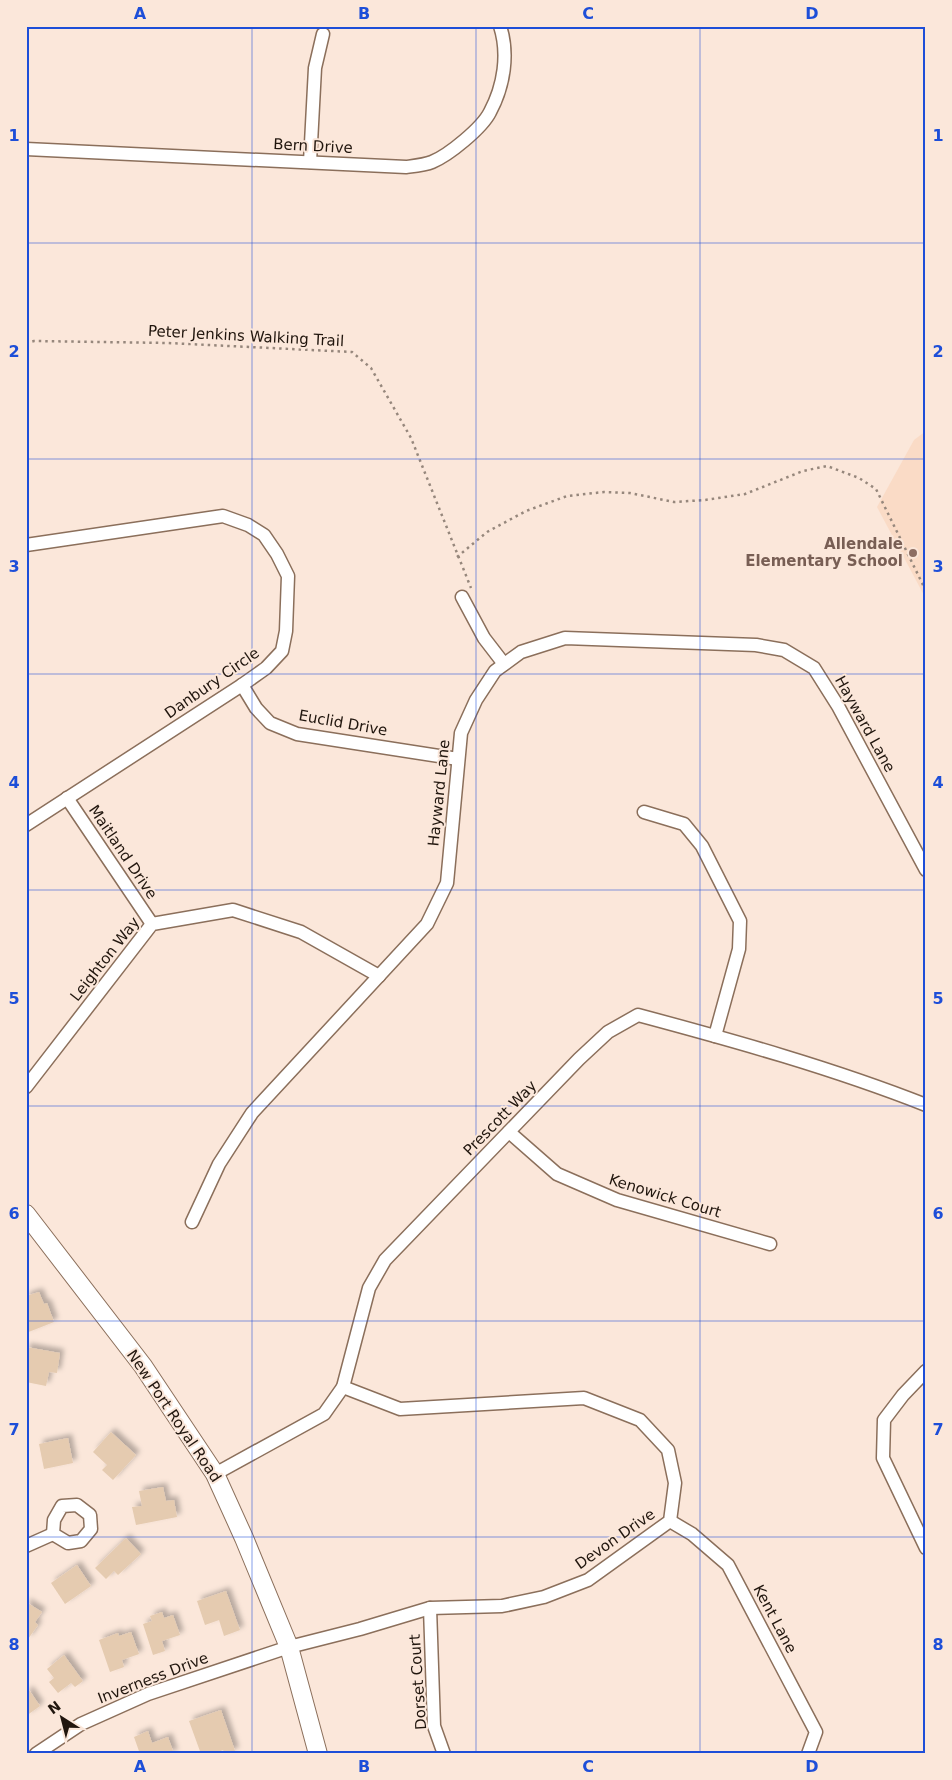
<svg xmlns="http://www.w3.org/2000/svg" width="952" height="1780" viewBox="0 0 952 1780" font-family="'DejaVu Sans',sans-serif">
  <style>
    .built { fill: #fadbc6 }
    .building { fill: #e5cbb0; filter: url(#shadow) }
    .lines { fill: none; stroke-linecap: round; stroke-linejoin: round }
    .street-casing { stroke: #8b6f5b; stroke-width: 15 }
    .secondary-casing { stroke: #8b6f5b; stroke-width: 20 }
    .path { stroke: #96877c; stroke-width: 2.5; stroke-dasharray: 2.5 4; stroke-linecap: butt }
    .street { stroke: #fff; stroke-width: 12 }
    .secondary { stroke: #fff; stroke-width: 18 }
    .grid { fill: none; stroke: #1d4ed8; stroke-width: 1; stroke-opacity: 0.55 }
    .education-dot { fill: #8d6e63; stroke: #fbe7da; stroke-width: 2 }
    .labels { text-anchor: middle; stroke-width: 4; stroke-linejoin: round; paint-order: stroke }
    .street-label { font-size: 15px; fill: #21160e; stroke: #fbe7da }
    .education-label { font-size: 15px; font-weight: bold; fill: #785e54; stroke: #fbe7da; text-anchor: end }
    .neatline { fill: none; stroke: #1d4ed8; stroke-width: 2 }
    .grid-label { font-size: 16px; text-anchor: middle; font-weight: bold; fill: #1d4ed8 }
  </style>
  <defs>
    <filter id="shadow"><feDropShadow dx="4" dy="-4" stdDeviation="2.5" flood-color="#0004"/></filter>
  </defs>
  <rect width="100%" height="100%" fill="#fbe7da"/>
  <path class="built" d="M 926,431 L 926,599 L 877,507 L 914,440 Z"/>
  <g class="building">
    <path d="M 39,1292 L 44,1304 L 47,1303 L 54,1322 L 26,1333 L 26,1296 Z"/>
    <path d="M 26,1347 L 60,1353 L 57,1373 L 49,1372 L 46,1386 L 26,1382 Z"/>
    <path d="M 111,1432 L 136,1455 L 113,1480 L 102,1470 L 107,1465 L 93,1452 Z"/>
    <path d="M 68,1438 L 73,1463 L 44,1469 L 39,1444 Z"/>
    <path d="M 163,1487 L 166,1501 L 174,1500 L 177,1517 L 136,1525 L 132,1507 L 142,1506 L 139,1491 Z"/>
    <path d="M 126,1538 L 141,1554 L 118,1575 L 114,1571 L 106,1579 L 95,1568 Z"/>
    <path d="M 77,1565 L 91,1586 L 65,1604 L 51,1583 Z"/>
    <path d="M 226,1591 L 240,1630 L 224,1636 L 219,1620 L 205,1625 L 197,1601 Z"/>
    <path d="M 26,1602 L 42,1612 L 35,1622 L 38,1625 L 28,1639 L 26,1638 Z"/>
    <path d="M 162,1612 L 164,1618 L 173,1615 L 180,1635 L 162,1641 L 165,1651 L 153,1655 L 143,1624 L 152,1621 L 150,1616 Z"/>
    <path d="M 131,1632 L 139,1654 L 122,1660 L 124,1667 L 110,1672 L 99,1640 L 118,1633 L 119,1636 Z"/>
    <path d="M 64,1655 L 83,1681 L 75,1687 L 71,1683 L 58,1693 L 49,1682 L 54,1678 L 47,1669 Z"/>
    <path d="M 29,1690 L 40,1706 L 26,1716 L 26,1692 Z"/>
    <path d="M 221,1710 L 235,1751 L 227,1754 L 225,1754 L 223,1750 L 213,1754 L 201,1754 L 189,1721 Z"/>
    <path d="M 148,1731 L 152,1743 L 168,1737 L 174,1754 L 140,1754 L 134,1737 Z"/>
  </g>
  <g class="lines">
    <g class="street-casing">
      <g id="street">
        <path d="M 26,149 L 406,167 C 414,166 425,165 432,162 C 449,155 482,128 490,112 C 504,86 509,54 500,26"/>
        <path d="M 310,162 L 315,68 L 323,34"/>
        <path d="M 26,545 L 223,516 L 248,525 L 264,535 L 277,554 L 288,576 L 286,631 L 282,651 L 266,668 L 242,685 L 26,825"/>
        <path d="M 462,597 L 484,638 L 504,664"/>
        <path d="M 242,685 L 256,708 L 270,723 L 297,734 L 458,759"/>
        <path d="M 67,798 L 152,924"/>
        <path d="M 644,812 L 684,824 L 702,846 L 740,921 L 739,949 L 715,1036"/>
        <path d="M 26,1087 L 152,924 L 233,910 L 301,932 L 379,976"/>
        <path d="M 509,1132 L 557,1174 L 617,1200 L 770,1244"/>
        <path d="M 192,1222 L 219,1164 L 252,1113 L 427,924 L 447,883 L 461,733 L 476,700 L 495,671 L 521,652 L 565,638 L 756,645 L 784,650 L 814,668 L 838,706 L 926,870"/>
        <path d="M 926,1371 L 903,1395 L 884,1420 L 883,1458 L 926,1548"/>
        <path d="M 215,1474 L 324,1414 L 343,1387 L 369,1288 L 385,1260 L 579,1059 L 608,1032 L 638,1015 C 735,1041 832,1068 926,1105"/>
        <path d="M 77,1505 L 90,1515 L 91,1529 L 81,1541 L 68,1543 L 53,1534 L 54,1520 L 62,1506 Z"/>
        <path d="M 670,1521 L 692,1534 L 728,1565 L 816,1732 L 808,1754"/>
        <path d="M 26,1546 L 53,1534"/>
        <path d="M 430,1608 L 434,1726 L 444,1754"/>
        <path d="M 36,1754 L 81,1724 L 148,1694 L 289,1647 L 360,1629 L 430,1608 L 502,1606 L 544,1597 L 588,1580 L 670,1521 L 675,1483 L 668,1450 L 640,1420 L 584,1398 L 400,1409 L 343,1387"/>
      </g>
    </g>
    <g class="secondary-casing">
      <path id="secondary" d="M 26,1214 L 143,1366 L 215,1474 L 244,1538 L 289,1647 L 318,1754"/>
    </g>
    <g class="path">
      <path d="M 26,343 L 34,341 L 168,343 L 352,352 L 371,368 L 411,438 L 471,588"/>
      <path d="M 457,557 L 487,532 L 526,511 L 567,496 L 604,492 L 630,493 L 674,502 L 705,500 L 745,494 L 803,471 L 827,466 L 859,478 L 876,489 L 926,591"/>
    </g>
    <use href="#street" class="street"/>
    <use href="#secondary" class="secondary"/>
  </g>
  <path class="grid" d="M 252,26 L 252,1754M 476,26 L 476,1754M 700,26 L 700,1754M 26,243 L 926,243M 26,459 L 926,459M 26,674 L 926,674M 26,890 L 926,890M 26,1106 L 926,1106M 26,1321 L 926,1321M 26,1537 L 926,1537"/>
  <circle class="education-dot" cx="913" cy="553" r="5"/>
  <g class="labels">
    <g class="street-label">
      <text transform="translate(313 146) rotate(3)" y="5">Bern Drive</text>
      <text transform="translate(246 336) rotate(3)" y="5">Peter Jenkins Walking Trail</text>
      <text transform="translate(212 683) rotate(-35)" y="5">Danbury Circle</text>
      <text transform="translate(343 723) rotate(10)" y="5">Euclid Drive</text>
      <text transform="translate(865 724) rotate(61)" y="5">Hayward Lane</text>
      <text transform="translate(439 793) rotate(-84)" y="5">Hayward Lane</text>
      <text transform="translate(123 852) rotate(56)" y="5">Maitland Drive</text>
      <text transform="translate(105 959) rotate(-52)" y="5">Leighton Way</text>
      <text transform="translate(500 1118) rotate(-46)" y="5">Prescott Way</text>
      <text transform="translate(665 1196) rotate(17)" y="5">Kenowick Court</text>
      <text transform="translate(174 1416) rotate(56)" y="5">New Port Royal Road</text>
      <text transform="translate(615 1539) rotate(-35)" y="5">Devon Drive</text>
      <text transform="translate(775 1619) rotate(62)" y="5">Kent Lane</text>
      <text transform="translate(153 1678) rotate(-21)" y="5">Inverness Drive</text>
      <text transform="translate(418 1682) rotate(-94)" y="5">Dorset Court</text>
    </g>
    <g class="education-label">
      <text x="903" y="549">Allendale<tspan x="903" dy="17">Elementary School</tspan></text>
    </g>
  </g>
  <rect width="952" height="1780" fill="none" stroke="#fbe7da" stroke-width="55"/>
  <g transform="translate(62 1718) rotate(324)" stroke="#fbe7da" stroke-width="4" paint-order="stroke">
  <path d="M0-4L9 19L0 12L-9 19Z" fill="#21160e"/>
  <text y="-8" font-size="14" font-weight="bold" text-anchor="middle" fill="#21160e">N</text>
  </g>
  <rect x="28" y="28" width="896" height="1724" class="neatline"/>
  <g class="grid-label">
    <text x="140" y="19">A</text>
    <text x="364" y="19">B</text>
    <text x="588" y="19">C</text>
    <text x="812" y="19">D</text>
    <text x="14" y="141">1</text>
    <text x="938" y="141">1</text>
    <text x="14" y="357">2</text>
    <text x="938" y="357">2</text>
    <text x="14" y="572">3</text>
    <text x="938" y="572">3</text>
    <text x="14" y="788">4</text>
    <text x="938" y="788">4</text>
    <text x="14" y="1004">5</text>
    <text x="938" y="1004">5</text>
    <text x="14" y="1219">6</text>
    <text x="938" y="1219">6</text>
    <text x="14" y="1435">7</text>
    <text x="938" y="1435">7</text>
    <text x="14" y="1650">8</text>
    <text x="938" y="1650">8</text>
    <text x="140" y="1772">A</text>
    <text x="364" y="1772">B</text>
    <text x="588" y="1772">C</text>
    <text x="812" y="1772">D</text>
  </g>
</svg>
